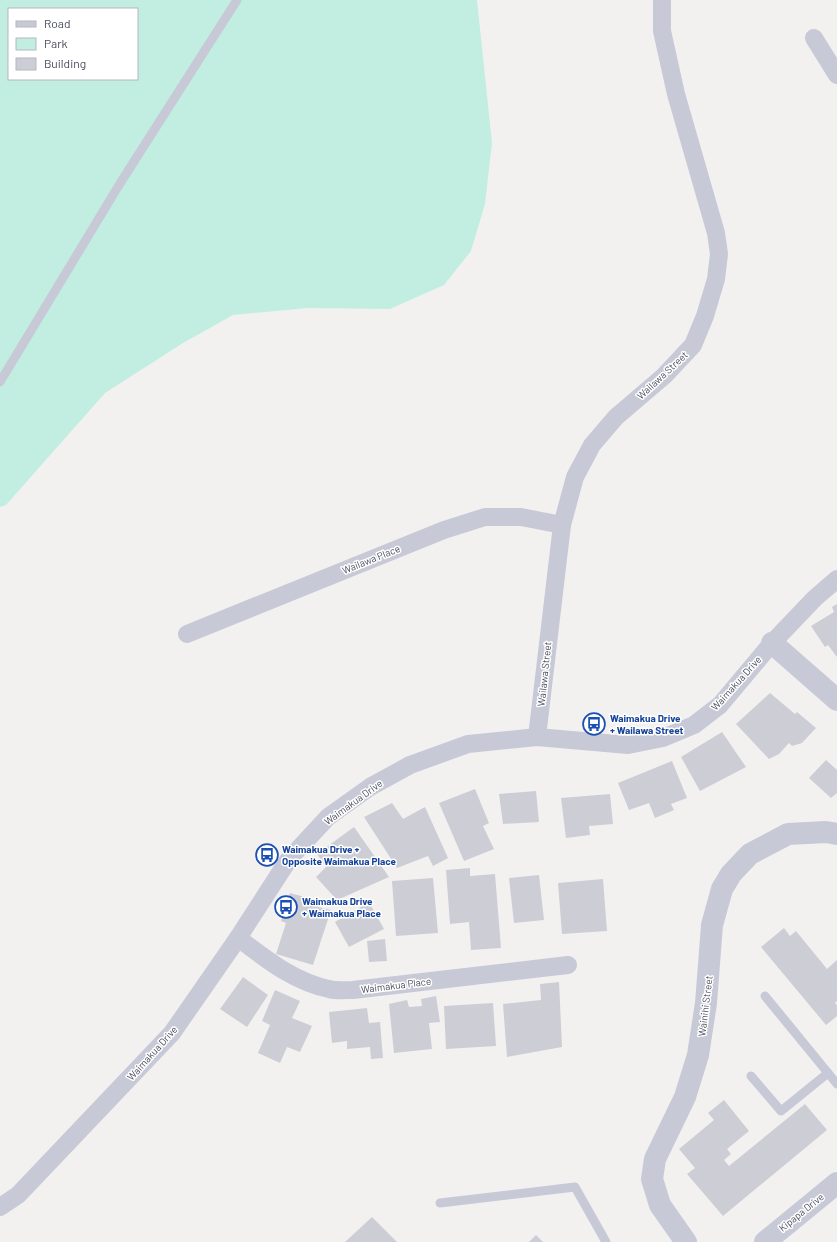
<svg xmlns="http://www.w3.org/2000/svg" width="837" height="1242" viewBox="0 0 837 1242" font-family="Barlow,sans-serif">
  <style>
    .green { fill: #c1eee1; fill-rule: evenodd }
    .building { fill: #cdced5 }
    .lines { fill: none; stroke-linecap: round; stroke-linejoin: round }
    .service { stroke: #c7cad6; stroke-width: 9 }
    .minor { stroke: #c7cad6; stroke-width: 18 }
    .tertiary { stroke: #c7cad6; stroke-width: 22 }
    .labels { text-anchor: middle; stroke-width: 3; stroke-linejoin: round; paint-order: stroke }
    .street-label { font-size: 10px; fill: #494c5d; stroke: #fff }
    .transit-label { font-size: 10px; font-weight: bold; fill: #164399; stroke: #fff; text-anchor: start }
  </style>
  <rect width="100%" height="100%" fill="#f2f1f0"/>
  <path class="green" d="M 0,0 L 477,0 L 492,143 L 485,204 L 471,251 L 444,285 L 390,309 L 308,308 L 233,315 L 183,343 L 105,393 L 6,505 L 0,507 ZM 9,9 L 137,9 L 137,79 L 9,79 Z"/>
  <g class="building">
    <path d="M 837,604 L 837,657 L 828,645 L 825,647 L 811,626 L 834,612 L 832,607 Z"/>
    <path d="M 770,693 L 795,714 L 797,712 L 816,728 L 802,743 L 792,746 L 789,743 L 779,754 L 769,759 L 736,724 Z"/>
    <path d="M 722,732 L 746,767 L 700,791 L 681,757 Z"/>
    <path d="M 826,760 L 837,770 L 837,793 L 831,798 L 809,778 Z"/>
    <path d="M 672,761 L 687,798 L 671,804 L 674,810 L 655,818 L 649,803 L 629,810 L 618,783 Z"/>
    <path d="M 475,789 L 489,823 L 483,826 L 494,849 L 464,861 L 439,803 Z"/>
    <path d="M 536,791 L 539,822 L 503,824 L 499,794 Z"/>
    <path d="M 610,794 L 613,824 L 589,826 L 590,835 L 566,838 L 561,798 Z"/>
    <path d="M 392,803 L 403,819 L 425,807 L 448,858 L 433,866 L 428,856 L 397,868 L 364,817 Z"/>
    <path d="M 354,827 L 389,877 L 337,900 L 316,877 L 326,867 L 317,854 Z"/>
    <path d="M 470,868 L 470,876 L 495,874 L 501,948 L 471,950 L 469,922 L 450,924 L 446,870 Z"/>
    <path d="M 539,875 L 544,920 L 514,923 L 509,878 Z"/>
    <path d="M 433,878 L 438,933 L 396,936 L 392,881 Z"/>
    <path d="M 603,879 L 607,931 L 562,934 L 558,883 Z"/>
    <path d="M 290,893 L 319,901 L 318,907 L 331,910 L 313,965 L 276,954 L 286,923 L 281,921 Z"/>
    <path d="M 369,902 L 384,929 L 349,947 L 335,922 Z"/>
    <path d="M 784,928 L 790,936 L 796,931 L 827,969 L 837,960 L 837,1001 L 835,1003 L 837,1005 L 837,1016 L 826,1025 L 761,947 Z"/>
    <path d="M 385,939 L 387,961 L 369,962 L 367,941 Z"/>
    <path d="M 243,977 L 268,995 L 247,1027 L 220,1009 Z"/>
    <path d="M 559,982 L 562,1047 L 507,1057 L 503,1004 L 541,1000 L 540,984 Z"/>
    <path d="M 275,990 L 300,1001 L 292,1018 L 312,1026 L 300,1052 L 287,1047 L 280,1063 L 258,1053 L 270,1025 L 262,1021 Z"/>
    <path d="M 436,996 L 440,1022 L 429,1023 L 432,1049 L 394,1053 L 389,1004 L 407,1000 L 409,1007 L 422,1006 L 421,999 Z"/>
    <path d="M 493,1003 L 496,1046 L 446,1049 L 444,1006 Z"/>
    <path d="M 367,1008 L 369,1023 L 380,1022 L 383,1058 L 371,1059 L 370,1047 L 347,1049 L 347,1041 L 332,1043 L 329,1012 Z"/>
    <path d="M 724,1100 L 749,1131 L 727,1149 L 731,1154 L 724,1160 L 729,1166 L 805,1104 L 827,1130 L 723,1216 L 687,1174 L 695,1168 L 679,1149 L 714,1120 L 708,1113 Z"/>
    <path d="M 372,1217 L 397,1242 L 345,1242 Z"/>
    <path d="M 536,1235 L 543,1242 L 529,1242 Z"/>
  </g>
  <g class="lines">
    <g class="service">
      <path d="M 0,382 L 119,185 L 237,0"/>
      <path d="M 765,996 L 837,1084"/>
      <path d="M 751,1076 L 781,1111 L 828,1073"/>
      <path d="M 440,1203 L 575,1187 L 606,1242"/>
    </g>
    <g class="minor">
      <path d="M 814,38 L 837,75"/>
      <path d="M 187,634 L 444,530 L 485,517 L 521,517 L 562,525"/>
      <path d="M 537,737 L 562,525 L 575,477 L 592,445 L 616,417 L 664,376 L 693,345 L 705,316 L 716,279 L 719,254 L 716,233 L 676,94 L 662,31 L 662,0"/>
      <path d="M 238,938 C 266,959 294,982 329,989 C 336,991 345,990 353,990 L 568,965"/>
      <path d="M 0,1207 L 18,1195 L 172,1033 L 238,938 L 289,859 L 328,817 L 370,787 L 410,765 L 468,744 L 537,737 L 628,745 L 663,738 L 694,725 L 720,705 L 772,643 L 815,598 L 837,579"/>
    </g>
    <g class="tertiary">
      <path d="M 772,643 L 837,700"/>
      <path d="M 686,1242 L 660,1205 L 652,1179 L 655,1159 L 685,1097 L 698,1055 L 706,1003 L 712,925 L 722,889 L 731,874 L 750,854 L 788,834 L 826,832 L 837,834"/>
      <path d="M 765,1242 L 837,1183"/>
    </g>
  </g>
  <defs>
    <g id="bus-ring" transform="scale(1.15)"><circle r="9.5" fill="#fff" stroke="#1a4fb4" stroke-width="1.5"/><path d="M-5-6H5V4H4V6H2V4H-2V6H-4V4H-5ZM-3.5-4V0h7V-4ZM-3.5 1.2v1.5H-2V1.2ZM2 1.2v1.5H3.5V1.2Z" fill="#1a4fb4"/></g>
  </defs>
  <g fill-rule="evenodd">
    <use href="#bus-ring" x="594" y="724"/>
    <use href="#bus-ring" x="267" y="855"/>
    <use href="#bus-ring" x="286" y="907"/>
  </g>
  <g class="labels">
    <g class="street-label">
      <text transform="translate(662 375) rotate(-43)" y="4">Wailawa Street</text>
      <text transform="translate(371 559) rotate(-22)" y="4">Wailawa Place</text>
      <text transform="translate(544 674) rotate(-84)" y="4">Wailawa Street</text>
      <text transform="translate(736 683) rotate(-48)" y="4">Waimakua Drive</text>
      <text transform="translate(353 802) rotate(-36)" y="4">Waimakua Drive</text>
      <text transform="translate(396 985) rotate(-7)" y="4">Waimakua Place</text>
      <text transform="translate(705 1006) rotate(-83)" y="4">Wainihi Street</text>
      <text transform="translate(152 1053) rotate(-48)" y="4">Waimakua Drive</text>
      <text transform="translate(801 1212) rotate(-39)" y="4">Kipapa Drive</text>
    </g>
    <g class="transit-label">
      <text x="610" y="722">Waimakua Drive<tspan x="610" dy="12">+ Wailawa Street</tspan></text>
      <text x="282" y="853">Waimakua Drive +<tspan x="282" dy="12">Opposite Waimakua Place</tspan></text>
      <text x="302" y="905">Waimakua Drive<tspan x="302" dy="12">+ Waimakua Place</tspan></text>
    </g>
  </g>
  <rect x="8" y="8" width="130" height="72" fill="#ffffff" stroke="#b6b7be"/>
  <rect x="16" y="21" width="20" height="6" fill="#c7cad6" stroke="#b6b7be"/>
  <text x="44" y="28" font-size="12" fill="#494c5d">Road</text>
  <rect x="16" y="38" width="20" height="12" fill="#c1eee1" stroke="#b6b7be"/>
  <text x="44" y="48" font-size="12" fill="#494c5d">Park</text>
  <rect x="16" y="58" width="20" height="12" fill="#cdced5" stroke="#b6b7be"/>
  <text x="44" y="68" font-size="12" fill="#494c5d">Building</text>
</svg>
